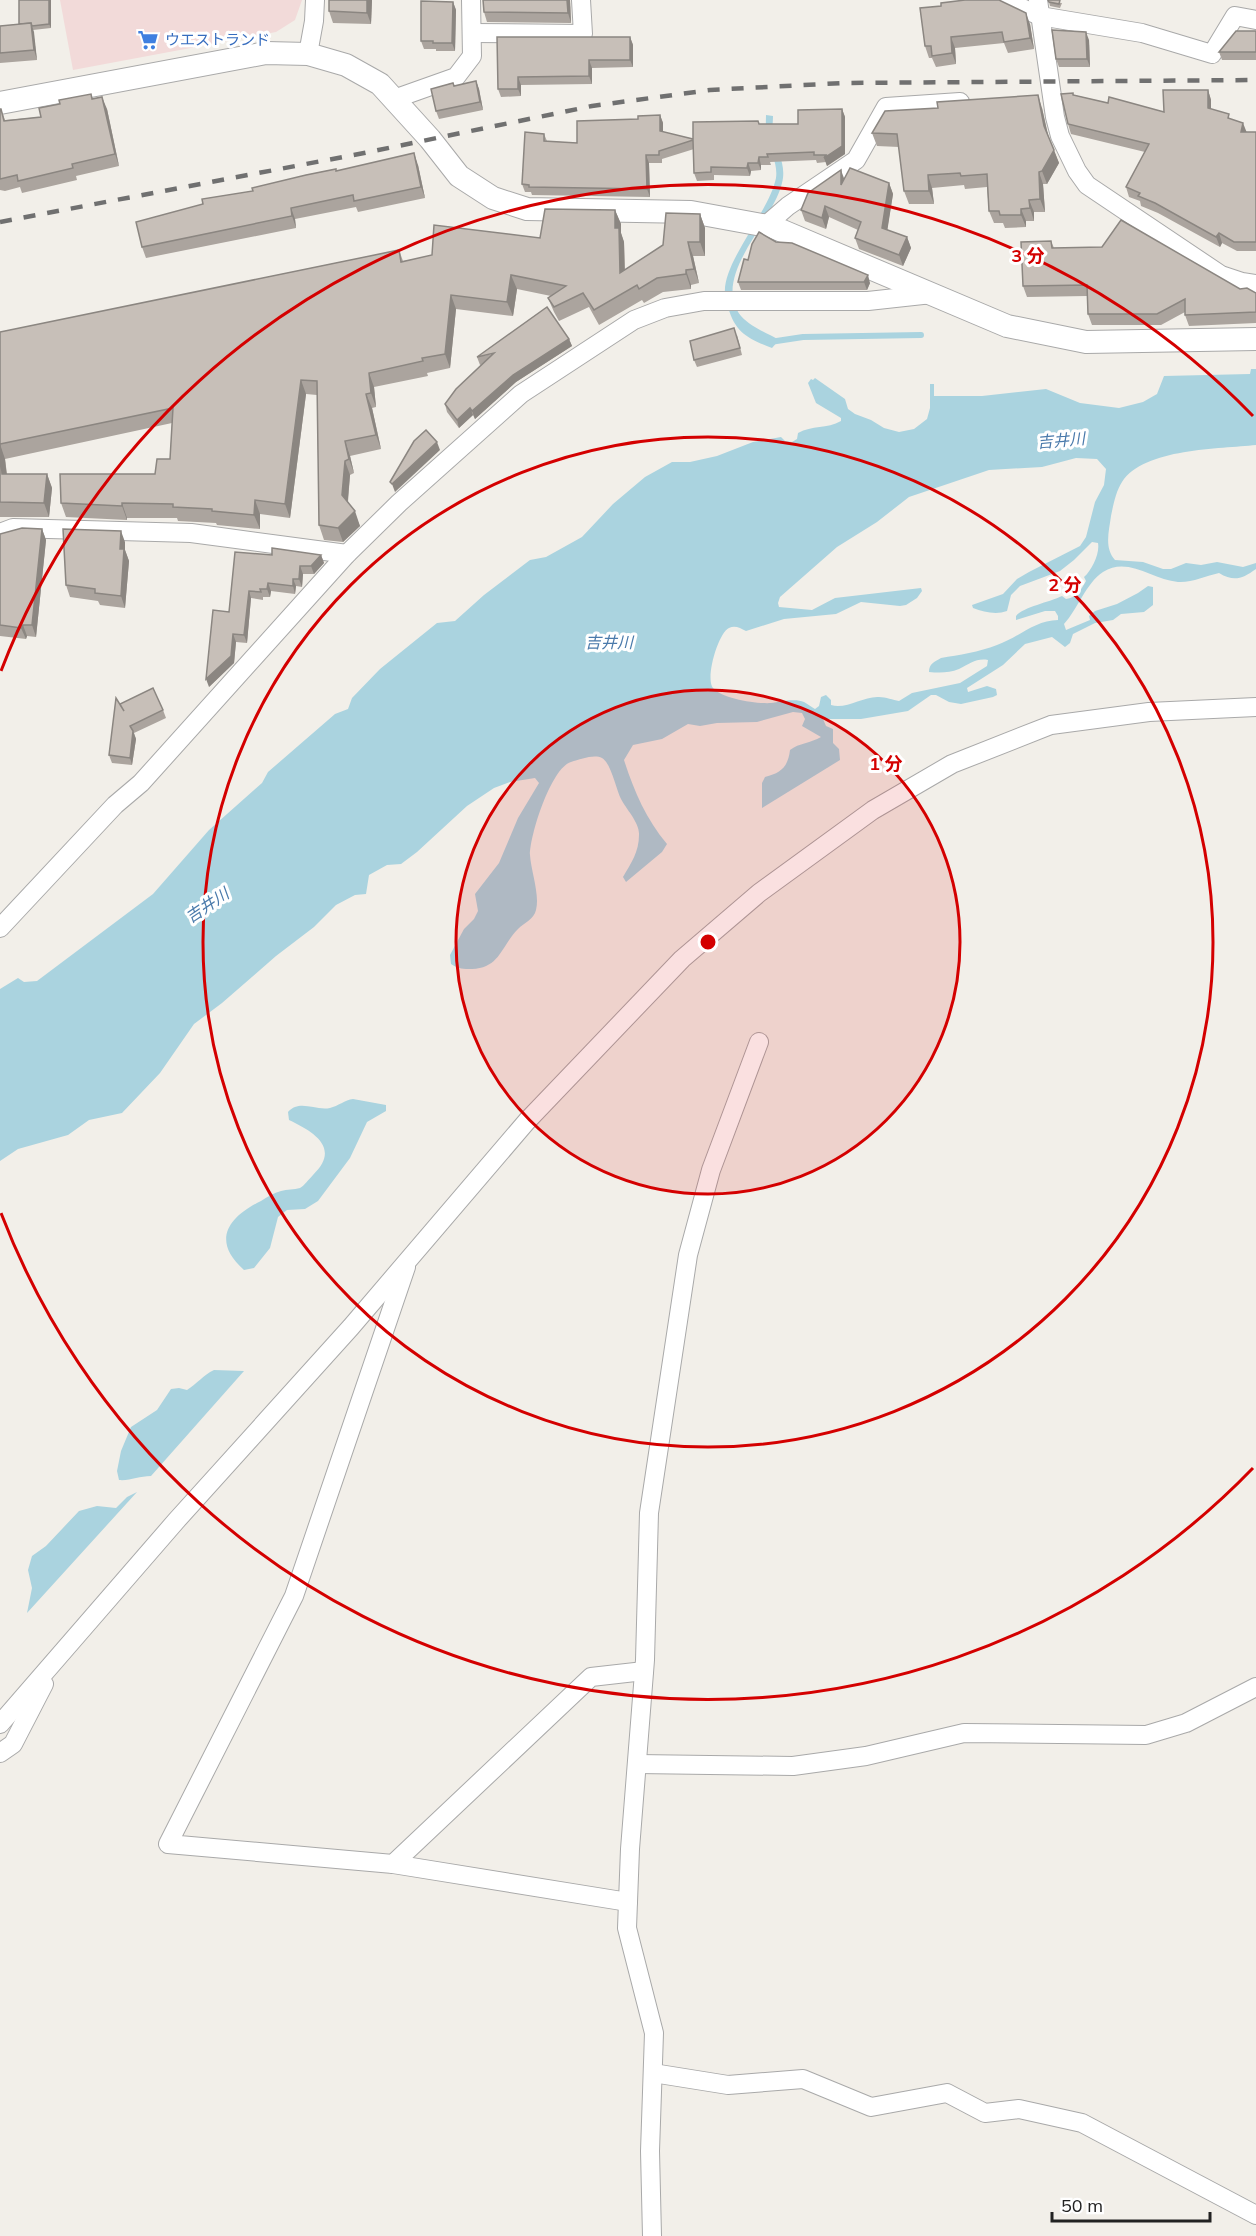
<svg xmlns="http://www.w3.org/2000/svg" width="1256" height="2236" viewBox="0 0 1256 2236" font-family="Mulish,'Noto Sans JP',sans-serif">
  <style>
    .commercial { fill: #f2dad9 }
    .water { fill: #aad3df; fill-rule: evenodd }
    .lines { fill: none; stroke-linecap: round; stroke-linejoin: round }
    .stream { stroke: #aad3df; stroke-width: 6 }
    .minor-casing { stroke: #a9a9a9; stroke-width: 20 }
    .tertiary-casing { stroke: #a9a9a9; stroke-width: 24 }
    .minor { stroke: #fff; stroke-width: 18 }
    .tertiary { stroke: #fff; stroke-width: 22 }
    .rail { stroke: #707070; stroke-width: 4.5; stroke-dasharray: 12 12; stroke-linecap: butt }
    .wall { fill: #aba49e }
    .shaded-wall { fill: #8b8681 }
    .building { fill: #c7bfb8; stroke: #8b8681; stroke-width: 1.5 }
    .ring { fill: none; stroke: #d40000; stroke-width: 3 }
    .labels { text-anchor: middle; stroke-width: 6; stroke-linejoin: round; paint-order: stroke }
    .shop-label { font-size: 15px; fill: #366cbe; stroke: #fff; text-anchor: start }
    .water-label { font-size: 16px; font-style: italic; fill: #4a7aab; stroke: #fff }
    .centre { fill: #d40000; stroke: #fff; stroke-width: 3 }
    .ring-label { font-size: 18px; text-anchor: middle; font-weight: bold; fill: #d40000; stroke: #fff; stroke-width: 6; stroke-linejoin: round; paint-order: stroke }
  </style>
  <rect width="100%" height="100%" fill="#f2efe9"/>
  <path class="commercial" d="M 60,0 L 302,0 L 295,20 L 276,32 L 73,70 Z"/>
  <g class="water">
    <path d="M 766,115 L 773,116 C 773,121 772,128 773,134 C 776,151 787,164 782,183 C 773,222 710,277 741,316 C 752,328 766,332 779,340 L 772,348 C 749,339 735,333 728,307 C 727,303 725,298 725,294 C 722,262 769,213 776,178 C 778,163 770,151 767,138 C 765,131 766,123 766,115 Z"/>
    <path d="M 1251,369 L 1256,369 L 1256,445 C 1220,449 1144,448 1122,482 C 1116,491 1113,506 1111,516 C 1109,531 1104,548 1115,560 L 1143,562 L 1163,569 L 1171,569 L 1186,563 L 1201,565 L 1217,562 L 1243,567 L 1256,563 L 1256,569 C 1242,579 1234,582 1219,573 C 1206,576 1191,583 1178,582 C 1153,580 1128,556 1103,572 C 1086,583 1078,609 1064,624 L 1066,630 L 1090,620 L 1089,616 L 1095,611 L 1117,604 L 1138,593 L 1148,586 L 1153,587 L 1153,605 L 1144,612 L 1121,614 L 1113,620 L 1095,623 L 1073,634 L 1070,643 L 1065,647 L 1052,637 L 1025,644 L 1003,665 L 967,688 L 968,692 L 987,686 L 996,689 L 997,695 L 993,697 L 961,704 L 949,702 L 936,695 L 931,695 L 908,711 L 861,719 L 823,719 L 826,726 L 833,729 L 833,743 L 839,749 L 840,760 L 762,808 L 762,783 L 765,777 C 781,773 788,767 790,750 C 799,743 811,743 821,737 L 802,726 L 805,719 L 802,713 L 793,712 L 757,722 L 717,723 L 700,726 L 688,724 L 662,739 L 633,745 L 624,760 C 634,791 646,819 667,844 L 662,852 L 626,882 L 623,877 C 631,863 639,852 639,835 C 640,823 626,809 621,799 C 616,789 611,763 602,758 C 594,754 581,759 571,762 C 551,768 530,835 530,855 C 531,871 540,895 536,910 C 534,919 524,923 518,929 C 501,946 500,968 472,969 C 463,969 459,969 451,964 L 450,955 L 464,929 L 474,919 L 478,911 L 475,894 L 499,863 L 518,818 L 539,783 L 535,778 L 510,782 L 494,788 L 467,806 L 417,852 L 401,864 L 387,865 L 369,875 L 366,894 L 355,895 L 336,905 L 314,927 L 276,956 L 222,1003 L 194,1024 L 160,1073 L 122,1113 L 89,1120 L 68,1135 L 18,1149 L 0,1161 L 0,989 L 18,978 L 24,982 L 37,981 L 153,894 L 209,830 L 262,783 L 268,772 L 335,714 L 348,709 L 352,698 L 380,669 L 437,623 L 455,621 L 484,595 L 530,560 L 546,557 L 582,537 L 613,504 L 645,477 L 672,462 L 690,462 L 717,456 L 753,442 L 781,437 L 785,441 L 792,442 L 797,439 L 798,433 C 812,425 827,429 841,421 L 841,418 L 816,403 L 808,383 L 811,379 L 813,380 L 815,378 L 845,399 L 848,409 L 855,414 L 871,420 L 884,428 L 899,432 L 914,429 L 927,419 L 930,408 L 930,384 L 934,384 L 934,396 L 982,396 L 1046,389 L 1080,403 L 1119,408 L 1143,402 L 1157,394 L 1164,376 L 1250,374 ZM 1076,458 L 1097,459 L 1106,469 L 1104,485 L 1095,502 L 1086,537 L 1080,546 L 1029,572 L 1017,579 L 1003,594 L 972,605 L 973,608 C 984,612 996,615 1007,611 L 1011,595 L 1020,586 L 1060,571 L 1074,560 L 1092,542 L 1098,543 C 1100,553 1092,570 1084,577 L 1086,581 C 1081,590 1076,598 1066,599 L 1062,596 C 1050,602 1023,607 1016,616 L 1016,620 L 1045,611 L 1055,611 L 1058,616 L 1058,620 C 1035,620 1018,638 997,645 C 979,652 959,655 941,658 C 934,662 929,664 929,672 C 940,673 949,673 959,669 C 970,664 976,658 988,660 L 987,666 L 960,683 L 912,693 L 899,701 C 893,700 886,697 879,697 C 863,696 846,710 831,705 L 831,700 L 826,695 L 821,697 L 819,706 L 815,709 C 811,707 808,704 804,702 C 795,698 780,702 771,703 C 757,704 722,699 713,688 C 705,679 718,633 729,628 C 735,625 740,628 746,631 L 784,619 L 836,614 L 861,602 L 900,606 L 906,605 L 917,598 L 922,591 L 921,588 L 835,598 L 812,610 L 779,607 L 778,603 L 780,597 L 837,547 L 877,522 L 909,497 L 989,470 L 1042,467 Z"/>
    <path d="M 353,1099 L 386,1105 L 386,1111 L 367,1122 L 350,1158 L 318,1201 L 305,1209 L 287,1210 L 278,1217 L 270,1248 L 254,1268 L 244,1270 C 211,1241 228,1217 261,1201 C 267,1197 274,1193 281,1191 C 287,1189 294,1190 300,1188 C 304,1186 309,1179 313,1175 C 341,1148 314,1132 289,1120 L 288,1112 C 300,1099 315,1111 330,1108 C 338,1106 345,1100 353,1099 Z"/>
    <path d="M 214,1370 L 244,1371 L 151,1476 C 139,1476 130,1481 119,1480 L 117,1471 L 121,1451 L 131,1427 L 157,1410 L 171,1389 L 179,1388 L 187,1390 C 197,1384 203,1375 214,1370 Z"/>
    <path d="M 137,1492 L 27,1613 L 32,1588 L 28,1570 L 32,1556 L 46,1546 L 79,1511 L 97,1506 L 116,1508 L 127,1497 Z"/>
  </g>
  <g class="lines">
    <path class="stream" d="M 770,342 L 803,337 L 921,335"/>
    <g class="minor-casing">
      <g id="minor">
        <path d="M 1004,0 L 1040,16 L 1142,33 L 1212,54 L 1235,16 L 1256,20"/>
        <path d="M 1038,0 L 1055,117 L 1060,136 L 1077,171 L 1087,185 L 1221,275 L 1242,282 L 1256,284"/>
        <path d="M 472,33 L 583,34 L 581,0"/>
        <path d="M 308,54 L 314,21 L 315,0"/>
        <path d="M 394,99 L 456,77 L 472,56 L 471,0"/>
        <path d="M 765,226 L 788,206 L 856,160 L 886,107 L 960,102"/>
        <path d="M 0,533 L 13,528 L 191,533 L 347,554"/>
        <path d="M 0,928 L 115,805 L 141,783 L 347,554 L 399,503 L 521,394 L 634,320 L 665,308 L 704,301 L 868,301 L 932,294"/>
        <path d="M 406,1267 L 294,1596 L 168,1844 L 393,1864 L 591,1677 L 644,1671"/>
        <path d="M 0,1724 L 176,1521 L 351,1327 L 527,1121 L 682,959 L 759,893 L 873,810 L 952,764 L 1051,725 L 1149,712 L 1256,707"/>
        <path d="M 0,1753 L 13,1744 L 44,1684"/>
        <path d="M 637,1764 L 793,1766 L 866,1756 L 964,1733 L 1146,1735 L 1186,1723 L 1256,1687"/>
        <path d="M 393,1864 L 628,1902"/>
        <path d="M 653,2073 L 728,2085 L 803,2079 L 871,2107 L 947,2093 L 985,2113 L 1019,2109 L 1082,2123 L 1256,2215"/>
        <path d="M 652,2236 L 650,2151 L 654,2033 L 627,1928 L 630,1849 L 645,1660 L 649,1513 L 688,1255 L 711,1170 L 759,1042"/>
      </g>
    </g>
    <g class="tertiary-casing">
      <path id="tertiary" d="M 0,103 L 266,53 L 308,54 L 346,65 L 380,84 L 430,139 L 459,176 L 493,198 L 527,209 L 691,212 L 773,227 L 1007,326 L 1086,342 L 1256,339"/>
    </g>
    <use href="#minor" class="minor"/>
    <use href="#tertiary" class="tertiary"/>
    <path class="rail" d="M 0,222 L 364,153 L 592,106 L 710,90 L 844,83 L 1256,80"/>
  </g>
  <g class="wall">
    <path d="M 51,0 L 51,28 L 33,30 L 37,60 L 0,63 L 0,26 L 19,24 Z"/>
    <path d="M 372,0 L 371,24 L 333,23 L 329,11 Z"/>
    <path d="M 483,0 L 570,0 L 571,23 L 487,22 L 484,12 Z"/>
    <path d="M 453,2 L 456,10 L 455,51 L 436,51 L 436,49 L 424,49 L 421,41 Z"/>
    <path d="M 1049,2 L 1062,3 L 1060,8 L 1050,6 Z"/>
    <path d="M 920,8 L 1030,24 L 1034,49 L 1008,53 L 1004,43 L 955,48 L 956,64 L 936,67 L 932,58 L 929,58 L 925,46 Z"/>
    <path d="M 1256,31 L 1256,60 L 1222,60 L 1219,52 Z"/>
    <path d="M 497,37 L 630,37 L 633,45 L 633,67 L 592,68 L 592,84 L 521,85 L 521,96 L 501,97 L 498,89 Z"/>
    <path d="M 1089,40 L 1090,67 L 1059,67 L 1056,59 Z"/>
    <path d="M 476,81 L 479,89 L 483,110 L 439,119 L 436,111 L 454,86 Z"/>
    <path d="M 1208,90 L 1211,100 L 1211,109 L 1231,120 L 1246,132 L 1256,132 L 1256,251 L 1237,251 L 1222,243 L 1220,247 L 1158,213 L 1141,206 L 1140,201 L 1129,197 L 1126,187 L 1145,152 L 1071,134 L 1068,124 L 1073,93 L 1074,95 L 1108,103 L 1164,112 Z"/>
    <path d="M 93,99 L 107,109 L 119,166 L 76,176 L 77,180 L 22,193 L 20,187 L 5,191 L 0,190 L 0,109 L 1,109 L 5,120 L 41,117 Z"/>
    <path d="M 1042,108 L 1048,136 L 1059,163 L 1047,184 L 1043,184 L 1045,212 L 1034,212 L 1034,221 L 1026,221 L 1026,227 L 1005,228 L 1003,223 L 994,223 L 989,211 L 987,187 L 965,189 L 964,185 L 932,188 L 934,204 L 909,204 L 904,191 L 899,147 L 877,146 L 872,133 Z"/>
    <path d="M 842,109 L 845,117 L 845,154 L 827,166 L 826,162 L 817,163 L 816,160 L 770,162 L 771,165 L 761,165 L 761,170 L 751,171 L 750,176 L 714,175 L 714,180 L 697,181 L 694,173 L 694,149 L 662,159 L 662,163 L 649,163 L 650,197 L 532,195 L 531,192 L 525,192 L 522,184 L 544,134 L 547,141 L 577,143 L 638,119 L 660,115 L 663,123 L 663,132 L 693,139 L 759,124 L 798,124 Z"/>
    <path d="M 418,165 L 425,198 L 358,212 L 356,207 L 295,219 L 296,228 L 146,258 L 142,247 L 253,191 L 336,171 Z"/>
    <path d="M 844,179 L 889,183 L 893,194 L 887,230 L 907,237 L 911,248 L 903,266 L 859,249 L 855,238 L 858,230 L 829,217 L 826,229 L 805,221 L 801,210 Z"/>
    <path d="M 615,210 L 621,224 L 621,233 L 624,242 L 625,270 L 663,245 L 700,214 L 705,228 L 705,256 L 693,256 L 699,283 L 691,285 L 691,289 L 663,292 L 644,303 L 642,300 L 599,325 L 589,307 L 559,321 L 554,312 L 548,298 L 551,296 L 517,289 L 513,316 L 456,309 L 450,368 L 427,373 L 428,376 L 374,387 L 376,407 L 372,408 L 381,449 L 350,456 L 354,473 L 350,475 L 348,502 L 360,526 L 343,542 L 324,540 L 319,525 L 317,395 L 306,394 L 290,518 L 260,514 L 260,529 L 217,525 L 216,523 L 178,521 L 177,518 L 127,518 L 127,520 L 66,517 L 61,503 L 155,474 L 170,459 L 172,423 L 5,459 L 7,474 L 47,474 L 52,488 L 49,517 L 0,517 L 0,332 L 399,250 L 403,261 L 540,238 Z"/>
    <path d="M 1051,241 L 1054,248 L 1256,293 L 1256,323 L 1189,326 L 1185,315 L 1185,312 L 1161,325 L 1092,325 L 1088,314 L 1087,296 L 1027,297 L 1023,286 Z"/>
    <path d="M 776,242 L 870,283 L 867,290 L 741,290 L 738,282 L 748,260 Z"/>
    <path d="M 737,335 L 742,355 L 697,367 L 694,360 Z"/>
    <path d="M 569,339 L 572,346 L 516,382 L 475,419 L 473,415 L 459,428 L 447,412 L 445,404 L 483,364 L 480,365 L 477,357 Z"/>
    <path d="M 42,529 L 46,540 L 36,637 L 27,636 L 26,639 L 0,636 L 0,534 Z"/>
    <path d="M 125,542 L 125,550 L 129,561 L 125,608 L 100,605 L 98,601 L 70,597 L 66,585 Z"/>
    <path d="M 272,555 L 321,555 L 324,563 L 314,574 L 303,574 L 302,587 L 296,586 L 295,594 L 271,591 L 270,597 L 263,597 L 263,600 L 251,598 L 247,643 L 236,642 L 234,663 L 209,687 L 229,612 Z"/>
    <path d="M 121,706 L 163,710 L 166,718 L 134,733 L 136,739 L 132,765 L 112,763 L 109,755 Z"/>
  </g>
  <g class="shaded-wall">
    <path d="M 49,0 L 51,0 L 51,28 L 49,24 Z"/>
    <path d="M 367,0 L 372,0 L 371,24 L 367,13 Z"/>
    <path d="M 567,0 L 570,0 L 571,23 L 568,13 Z"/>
    <path d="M 453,2 L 456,10 L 455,51 L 452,43 Z"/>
    <path d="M 1026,13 L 1030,24 L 1034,49 L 1030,38 Z"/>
    <path d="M 31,23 L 34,32 L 37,60 L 34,50 Z"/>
    <path d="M 1086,32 L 1089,40 L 1090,67 L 1087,59 Z"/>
    <path d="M 630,37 L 633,45 L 633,67 L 630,60 Z"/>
    <path d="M 951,37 L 955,48 L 956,64 L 952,53 Z"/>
    <path d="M 589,60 L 592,68 L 592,84 L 589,76 Z"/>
    <path d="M 518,77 L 521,85 L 521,96 L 518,89 Z"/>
    <path d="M 476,81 L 479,89 L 483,110 L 480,102 Z"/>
    <path d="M 1208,90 L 1211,100 L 1211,118 L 1208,108 Z"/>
    <path d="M 1038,95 L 1042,108 L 1049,139 L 1044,126 Z"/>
    <path d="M 102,97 L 107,109 L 119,166 L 115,154 Z"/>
    <path d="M 842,109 L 845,117 L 845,154 L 827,166 L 824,158 Z"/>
    <path d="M 660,115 L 663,123 L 663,139 L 660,131 Z"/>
    <path d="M 1243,123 L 1247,133 L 1241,132 Z"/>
    <path d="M 1054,150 L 1059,163 L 1047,184 L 1042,171 Z"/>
    <path d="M 414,153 L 418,165 L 425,198 L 421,187 Z"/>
    <path d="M 646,155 L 649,163 L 650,197 L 647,189 Z"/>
    <path d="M 759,157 L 761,165 L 761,170 L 758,163 Z"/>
    <path d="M 748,163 L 751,171 L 750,176 L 747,168 Z"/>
    <path d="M 841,170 L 845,181 L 841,185 Z"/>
    <path d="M 1039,172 L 1043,184 L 1045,212 L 1040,199 Z"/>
    <path d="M 928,175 L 932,188 L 934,204 L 929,191 Z"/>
    <path d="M 889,183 L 893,194 L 886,239 L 882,228 Z"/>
    <path d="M 1029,200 L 1034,212 L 1034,221 L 1030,208 Z"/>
    <path d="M 825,206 L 829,217 L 826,229 L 822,218 Z"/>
    <path d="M 291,208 L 295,219 L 296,228 L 292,216 Z"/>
    <path d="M 1021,209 L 1026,221 L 1026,227 L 1021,215 Z"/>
    <path d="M 615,210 L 621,224 L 621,233 L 624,242 L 625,287 L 620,273 L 615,228 Z"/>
    <path d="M 700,214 L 705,228 L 705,256 L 700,242 Z"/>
    <path d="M 1219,233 L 1222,243 L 1220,247 L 1216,237 Z"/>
    <path d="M 907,237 L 911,248 L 903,266 L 899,255 Z"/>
    <path d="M 688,242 L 693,256 L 699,283 L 694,269 Z"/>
    <path d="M 686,270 L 691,285 L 691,289 L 686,274 Z"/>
    <path d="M 511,275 L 517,289 L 513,316 L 507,302 Z"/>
    <path d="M 868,275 L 870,283 L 867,290 L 864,282 Z"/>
    <path d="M 451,295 L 456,309 L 450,368 L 445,354 Z"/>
    <path d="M 569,339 L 572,346 L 516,382 L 475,419 L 472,411 L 513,375 Z"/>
    <path d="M 369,373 L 374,387 L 376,407 L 371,393 Z"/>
    <path d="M 301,380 L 306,394 L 290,518 L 285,504 Z"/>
    <path d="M 366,394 L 372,408 L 381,449 L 376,435 Z"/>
    <path d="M 470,408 L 473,415 L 459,428 L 457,420 Z"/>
    <path d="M 345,441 L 350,456 L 354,473 L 349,459 Z"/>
    <path d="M 437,442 L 440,450 L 395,492 L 392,484 Z"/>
    <path d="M 0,444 L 5,459 L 8,488 L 2,474 Z"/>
    <path d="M 345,461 L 350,475 L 347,509 L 342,495 Z"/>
    <path d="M 47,474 L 52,488 L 49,517 L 44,503 Z"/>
    <path d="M 255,500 L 260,514 L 260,529 L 254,515 Z"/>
    <path d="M 122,503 L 127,518 L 127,520 L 122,506 Z"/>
    <path d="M 355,511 L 360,526 L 343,542 L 338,528 Z"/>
    <path d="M 42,529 L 46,540 L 36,637 L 32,625 Z"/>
    <path d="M 121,531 L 125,542 L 125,550 L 129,561 L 125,608 L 121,596 L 120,549 Z"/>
    <path d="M 321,555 L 324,563 L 314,574 L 311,566 Z"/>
    <path d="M 300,566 L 303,574 L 302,587 L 299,579 Z"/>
    <path d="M 293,579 L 296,586 L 295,594 L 293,586 Z"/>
    <path d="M 268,583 L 271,591 L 270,597 L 267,589 Z"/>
    <path d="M 249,591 L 251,598 L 247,643 L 244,635 Z"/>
    <path d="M 23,625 L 27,636 L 26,639 L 21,628 Z"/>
    <path d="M 233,634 L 236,642 L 234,663 L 209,687 L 206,679 Z"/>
    <path d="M 133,731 L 136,739 L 132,765 L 130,758 Z"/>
  </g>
  <g class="building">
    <path d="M 19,0 L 49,0 L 49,24 L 32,26 L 31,23 L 19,24 Z"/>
    <path d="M 329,0 L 367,0 L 367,13 L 329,11 Z"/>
    <path d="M 483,0 L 567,0 L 568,13 L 484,12 Z"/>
    <path d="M 965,0 L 999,0 L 1026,13 L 1030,38 L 1004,42 L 1002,32 L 951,37 L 952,53 L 932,56 L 931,46 L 925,46 L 920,8 L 941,6 L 941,3 Z"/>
    <path d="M 1048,0 L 1060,0 L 1059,4 L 1049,2 Z"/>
    <path d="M 421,1 L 453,2 L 452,43 L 433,43 L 433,41 L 421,41 Z"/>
    <path d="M 31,23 L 34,50 L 0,53 L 0,26 Z"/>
    <path d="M 1052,30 L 1086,32 L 1087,59 L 1056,59 Z"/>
    <path d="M 1236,31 L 1256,31 L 1256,52 L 1219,52 Z"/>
    <path d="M 497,37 L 630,37 L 630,60 L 589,60 L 589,76 L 518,77 L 518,89 L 498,89 Z"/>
    <path d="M 476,81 L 480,102 L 436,111 L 431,89 L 453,83 L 454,86 Z"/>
    <path d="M 1163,90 L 1208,90 L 1208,108 L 1229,114 L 1228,118 L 1243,123 L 1241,132 L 1256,132 L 1256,242 L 1234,242 L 1219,233 L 1216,237 L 1155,203 L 1138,196 L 1140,193 L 1126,187 L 1149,144 L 1068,124 L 1061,94 L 1073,93 L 1073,95 L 1108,103 L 1109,97 L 1164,112 Z"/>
    <path d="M 91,94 L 92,99 L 102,97 L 115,154 L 72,164 L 73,168 L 18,181 L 17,175 L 0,179 L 0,109 L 1,109 L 4,121 L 41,117 L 39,108 L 60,104 L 59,100 Z"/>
    <path d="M 1038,95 L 1044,126 L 1054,150 L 1042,171 L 1039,172 L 1040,199 L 1029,200 L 1030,208 L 1021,209 L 1021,215 L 1000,215 L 999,211 L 989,211 L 987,174 L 961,176 L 960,173 L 928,175 L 929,191 L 904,191 L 897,134 L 872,133 L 885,111 L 938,108 L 937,102 Z"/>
    <path d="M 842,109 L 842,146 L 824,158 L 826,155 L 814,155 L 814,152 L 767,154 L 768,157 L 759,157 L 758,163 L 748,163 L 747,168 L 711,167 L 711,172 L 694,173 L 693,140 L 659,151 L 659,155 L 646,155 L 647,189 L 529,187 L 529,185 L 522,184 L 525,132 L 544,134 L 544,141 L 577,143 L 577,121 L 638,119 L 638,116 L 660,115 L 660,131 L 693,139 L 693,122 L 758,121 L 759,124 L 798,124 L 798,110 Z"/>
    <path d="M 414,153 L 421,187 L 354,201 L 353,195 L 291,208 L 292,216 L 142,247 L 136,222 L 203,204 L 202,199 L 253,191 L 252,188 L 306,175 L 336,169 L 336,171 Z"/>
    <path d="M 850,168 L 889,183 L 882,228 L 907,237 L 899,255 L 855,238 L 861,222 L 825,206 L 822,218 L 801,210 L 808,193 L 841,170 L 841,185 Z"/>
    <path d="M 545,209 L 615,210 L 615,228 L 619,228 L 620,273 L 663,245 L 666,213 L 700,214 L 700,242 L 688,242 L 694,269 L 686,270 L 686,274 L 657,278 L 639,289 L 637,285 L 594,310 L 583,293 L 554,307 L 548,298 L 566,286 L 511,275 L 507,302 L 451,295 L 445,354 L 422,358 L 423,361 L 369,373 L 371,393 L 366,394 L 376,435 L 345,441 L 349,459 L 345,461 L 342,495 L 355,511 L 338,528 L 319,525 L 317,381 L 301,380 L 285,504 L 255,500 L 254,515 L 212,511 L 212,509 L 173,507 L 173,504 L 122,503 L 122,506 L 61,503 L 60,474 L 155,474 L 157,459 L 170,459 L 173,408 L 0,444 L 2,474 L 47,474 L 44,503 L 0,502 L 0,332 L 399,250 L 401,262 L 432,255 L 434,225 L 540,238 Z"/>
    <path d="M 1121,220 L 1240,289 L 1247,288 L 1256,293 L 1256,312 L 1185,315 L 1185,299 L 1157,314 L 1088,314 L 1087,285 L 1023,286 L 1021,242 L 1051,241 L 1052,248 L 1102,247 Z"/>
    <path d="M 759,232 L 776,242 L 792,243 L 868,275 L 864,282 L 738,282 L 744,259 L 748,260 L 752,244 Z"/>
    <path d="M 547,307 L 569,339 L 513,375 L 472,411 L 470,408 L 457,420 L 445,404 L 456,389 L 494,353 L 477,357 Z"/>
    <path d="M 734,328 L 740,348 L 694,360 L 690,341 Z"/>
    <path d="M 426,430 L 437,442 L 392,484 L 390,482 L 414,441 Z"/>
    <path d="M 22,528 L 42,529 L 32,625 L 23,625 L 21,628 L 0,625 L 0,534 Z"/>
    <path d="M 63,529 L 121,531 L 120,549 L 124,549 L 121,596 L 95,593 L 95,589 L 66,585 Z"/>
    <path d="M 272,548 L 321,555 L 311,566 L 300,566 L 299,579 L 293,579 L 293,586 L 268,583 L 267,589 L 260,589 L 261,592 L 249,591 L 244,635 L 233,634 L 231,656 L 206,679 L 213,610 L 229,612 L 235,552 L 272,555 Z"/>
    <path d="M 153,688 L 163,710 L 130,726 L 133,731 L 130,758 L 109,755 L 116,698 L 124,711 L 120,704 Z"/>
  </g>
  <circle cx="708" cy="942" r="252" fill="#d40000" fill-opacity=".12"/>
  <g class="ring">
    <circle cx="708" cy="942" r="252"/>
    <circle cx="708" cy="942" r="505"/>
    <path d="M1253 1468A757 757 0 0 1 1 1213M1 671A757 757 0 0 1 1253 416"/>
  </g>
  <defs>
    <g id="supermarket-bare" transform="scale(1.62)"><path d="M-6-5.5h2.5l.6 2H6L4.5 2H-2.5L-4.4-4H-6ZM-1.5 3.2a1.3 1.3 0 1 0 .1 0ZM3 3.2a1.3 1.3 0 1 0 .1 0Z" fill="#3f7fe0" stroke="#fff" stroke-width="2.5" paint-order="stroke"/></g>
  </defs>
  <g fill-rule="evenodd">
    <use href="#supermarket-bare" x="148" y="40"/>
  </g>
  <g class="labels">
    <g class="shop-label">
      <text x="165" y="45">ウエストランド</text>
    </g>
    <g class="water-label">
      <text transform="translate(1061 440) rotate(-5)" y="6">吉井川</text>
      <text x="609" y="648">吉井川</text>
      <text transform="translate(207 905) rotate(-34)" y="6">吉井川</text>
    </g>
  </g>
  <circle cx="708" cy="942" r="9" class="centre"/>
  <g class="ring-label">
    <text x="1028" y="262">3 分</text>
    <text x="1065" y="591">2 分</text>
    <text x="886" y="770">1 分</text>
  </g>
  <path d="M1052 2212v9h158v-9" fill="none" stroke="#222222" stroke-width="3"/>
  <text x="1061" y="2212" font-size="18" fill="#222222" stroke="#ffffff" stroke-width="4.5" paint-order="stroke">50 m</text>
</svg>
